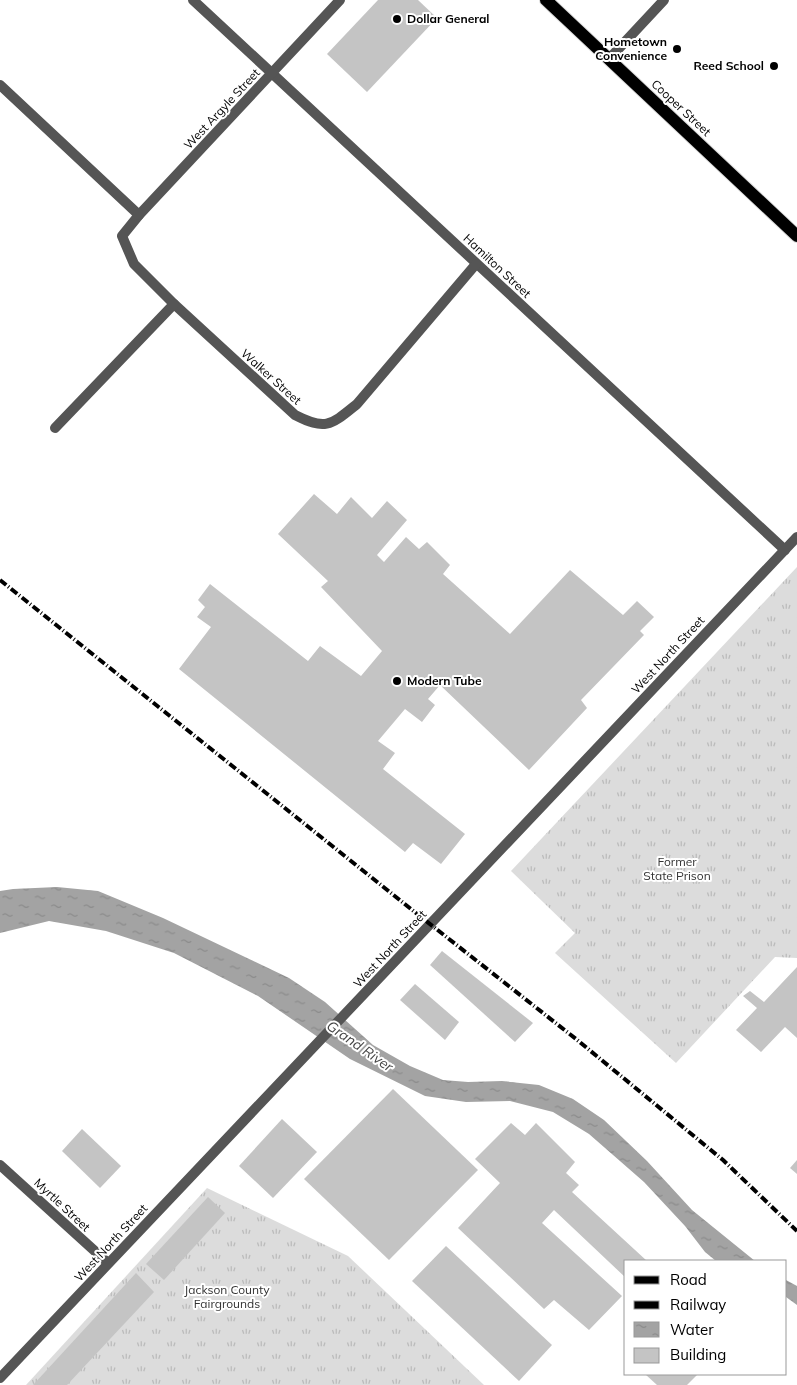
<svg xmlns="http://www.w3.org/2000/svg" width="797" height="1385" viewBox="0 0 797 1385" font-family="Mulish,sans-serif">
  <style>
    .grass { fill: url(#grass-tufts) }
    .water { fill: url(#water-ripples) }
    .building { fill: #c4c4c4 }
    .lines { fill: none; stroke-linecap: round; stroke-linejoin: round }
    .primary-casing { stroke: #dbdbdb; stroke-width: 14 }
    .minor { stroke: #555; stroke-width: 10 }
    .primary { stroke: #000; stroke-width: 12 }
    .rail { stroke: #000; stroke-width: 4; stroke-dasharray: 8 2.5 1 2.5; stroke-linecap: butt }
    .poi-dot { fill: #000; stroke: #fff; stroke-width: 2 }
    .labels { text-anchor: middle; stroke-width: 4; stroke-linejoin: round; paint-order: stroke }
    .poi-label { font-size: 12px; font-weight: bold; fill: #000; stroke: #fff; text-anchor: start }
    .street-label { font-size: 12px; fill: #000; stroke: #fff }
    .park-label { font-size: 12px; fill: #333; stroke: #fff }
    .water-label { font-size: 14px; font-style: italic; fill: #444; stroke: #fff }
  </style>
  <defs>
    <pattern id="grass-tufts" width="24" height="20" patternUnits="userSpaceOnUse" patternTransform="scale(1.25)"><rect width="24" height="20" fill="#dcdcdc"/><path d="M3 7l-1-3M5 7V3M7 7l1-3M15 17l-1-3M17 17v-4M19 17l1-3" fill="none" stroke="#bbb"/></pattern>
    <pattern id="water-ripples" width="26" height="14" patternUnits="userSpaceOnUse" patternTransform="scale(1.25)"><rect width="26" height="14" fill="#a3a3a3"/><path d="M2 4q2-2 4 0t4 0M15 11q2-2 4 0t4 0" fill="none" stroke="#8b8b8b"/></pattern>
  </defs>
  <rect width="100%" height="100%" fill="#fff"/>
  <g class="grass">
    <path d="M 797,567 L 797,958 L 775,957 L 676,1063 L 555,953 L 575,933 L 511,871 Z"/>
    <path d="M 207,1188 L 348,1256 L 484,1385 L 26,1385 Z"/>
  </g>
  <g class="water">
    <path d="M 57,887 L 98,891 L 163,918 L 289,978 L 325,1002 L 373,1045 L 410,1066 L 443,1080 L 468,1082 L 502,1081 L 539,1085 L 573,1099 L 604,1120 L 647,1161 L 692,1210 L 755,1261 L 716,1261 L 705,1252 L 685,1226 L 644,1182 L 589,1134 L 553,1112 L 510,1101 L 466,1102 L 425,1096 L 350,1059 L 258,996 L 174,953 L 106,931 L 49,921 L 0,933 L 0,891 L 13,889 Z"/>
    <path d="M 786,1280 L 797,1286 L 797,1305 L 786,1297 Z"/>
  </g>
  <g class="building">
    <path d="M 378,0 L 418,0 L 437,18 L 367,92 L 327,54 Z"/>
    <path d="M 314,494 L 337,514 L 351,497 L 372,518 L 387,501 L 407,520 L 377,555 L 384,562 L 406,537 L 419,549 L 427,542 L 450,565 L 443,574 L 510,634 L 570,570 L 623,615 L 637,601 L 654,617 L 640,631 L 644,635 L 581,700 L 587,708 L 529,770 L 440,685 L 428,699 L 435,705 L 422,722 L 405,709 L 378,741 L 395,753 L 383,769 L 465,834 L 441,864 L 413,843 L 405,852 L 179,669 L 211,627 L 197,617 L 205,607 L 198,600 L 210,584 L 308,661 L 320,646 L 361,676 L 382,651 L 321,587 L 328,581 L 278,534 Z"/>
    <path d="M 442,951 L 533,1023 L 515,1042 L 430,965 Z"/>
    <path d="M 797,967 L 797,1038 L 785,1027 L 761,1052 L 736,1030 L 757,1008 L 743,996 L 750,991 L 764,1002 Z"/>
    <path d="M 415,984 L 459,1022 L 445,1040 L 400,1000 Z"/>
    <path d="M 393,1089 L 478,1170 L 389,1260 L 304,1179 Z"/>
    <path d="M 282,1119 L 317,1152 L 273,1198 L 239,1166 Z"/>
    <path d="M 511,1123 L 525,1135 L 536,1123 L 575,1162 L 566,1173 L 579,1185 L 572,1192 L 647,1261 L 626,1261 L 626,1278 L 554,1210 L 542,1223 L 622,1296 L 589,1330 L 554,1300 L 544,1309 L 458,1228 L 500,1183 L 475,1159 Z"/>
    <path d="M 82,1129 L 121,1166 L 100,1188 L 62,1151 Z"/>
    <path d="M 797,1160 L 797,1174 L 790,1168 Z"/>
    <path d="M 208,1197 L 225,1213 L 164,1280 L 146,1264 Z"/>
    <path d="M 446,1246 L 552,1345 L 519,1381 L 412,1281 Z"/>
    <path d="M 136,1273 L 154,1292 L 67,1385 L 33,1385 Z"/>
    <path d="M 645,1374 L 698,1374 L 687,1385 L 657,1385 Z"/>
  </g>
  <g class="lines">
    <g class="primary-casing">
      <path id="primary" d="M 546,0 L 797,236"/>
    </g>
    <g class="minor">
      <path d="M 193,0 L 785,550"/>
      <path d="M 340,0 L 139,215 L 122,236 L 134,264 L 174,304 L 295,415 C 326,431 331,425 357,404 L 476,264"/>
      <path d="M 609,59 L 664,0"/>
      <path d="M 0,85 L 139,215"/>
      <path d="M 55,428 L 174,304"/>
      <path d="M 0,1165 L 108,1263"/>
      <path d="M 0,1378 C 265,1097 532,818 797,537"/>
    </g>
    <use href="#primary" class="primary"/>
    <path class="rail" d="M 0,580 L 416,913 L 576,1039 L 723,1160 L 797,1231"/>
  </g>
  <g class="poi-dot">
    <circle cx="397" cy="19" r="5"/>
    <circle cx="677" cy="49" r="5"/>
    <circle cx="774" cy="66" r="5"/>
    <circle cx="397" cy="681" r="5"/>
  </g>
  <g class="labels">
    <g class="poi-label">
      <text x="407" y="23">Dollar General</text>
      <text x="667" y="46" text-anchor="end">Hometown<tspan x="667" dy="14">Convenience</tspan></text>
      <text x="764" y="70" text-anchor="end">Reed School</text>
      <text x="407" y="685">Modern Tube</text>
    </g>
    <g class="street-label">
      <text transform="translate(681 108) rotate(43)" y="4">Cooper Street</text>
      <text transform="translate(222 109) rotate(-47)" y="4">West Argyle Street</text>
      <text transform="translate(497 266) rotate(43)" y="4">Hamilton Street</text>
      <text transform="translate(271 377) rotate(42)" y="4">Walker Street</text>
      <text transform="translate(668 655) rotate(-47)" y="4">West North Street</text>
      <text transform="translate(390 949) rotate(-47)" y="4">West North Street</text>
      <text transform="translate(62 1205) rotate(43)" y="4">Myrtle Street</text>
      <text transform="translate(111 1243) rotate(-47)" y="4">West North Street</text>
    </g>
    <g class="park-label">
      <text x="677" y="866">Former<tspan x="677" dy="14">State Prison</tspan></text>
      <text x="227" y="1294">Jackson County<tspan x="227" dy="14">Fairgrounds</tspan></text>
    </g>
    <g class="water-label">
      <text transform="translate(360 1046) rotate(35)" y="5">Grand River</text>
    </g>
  </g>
  <rect x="624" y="1260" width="162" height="115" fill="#ffffff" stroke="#999999"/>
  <rect x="634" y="1276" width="25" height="8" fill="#000000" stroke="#999999"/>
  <text x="670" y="1285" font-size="15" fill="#000000">Road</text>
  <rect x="634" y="1301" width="25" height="8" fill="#000000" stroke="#999999"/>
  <text x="670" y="1310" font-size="15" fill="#000000">Railway</text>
  <rect x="634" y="1322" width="25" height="15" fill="url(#water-ripples)" stroke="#999999"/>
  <text x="670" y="1335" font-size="15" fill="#000000">Water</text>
  <rect x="634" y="1348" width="25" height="15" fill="#c4c4c4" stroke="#999999"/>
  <text x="670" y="1360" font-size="15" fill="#000000">Building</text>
</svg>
